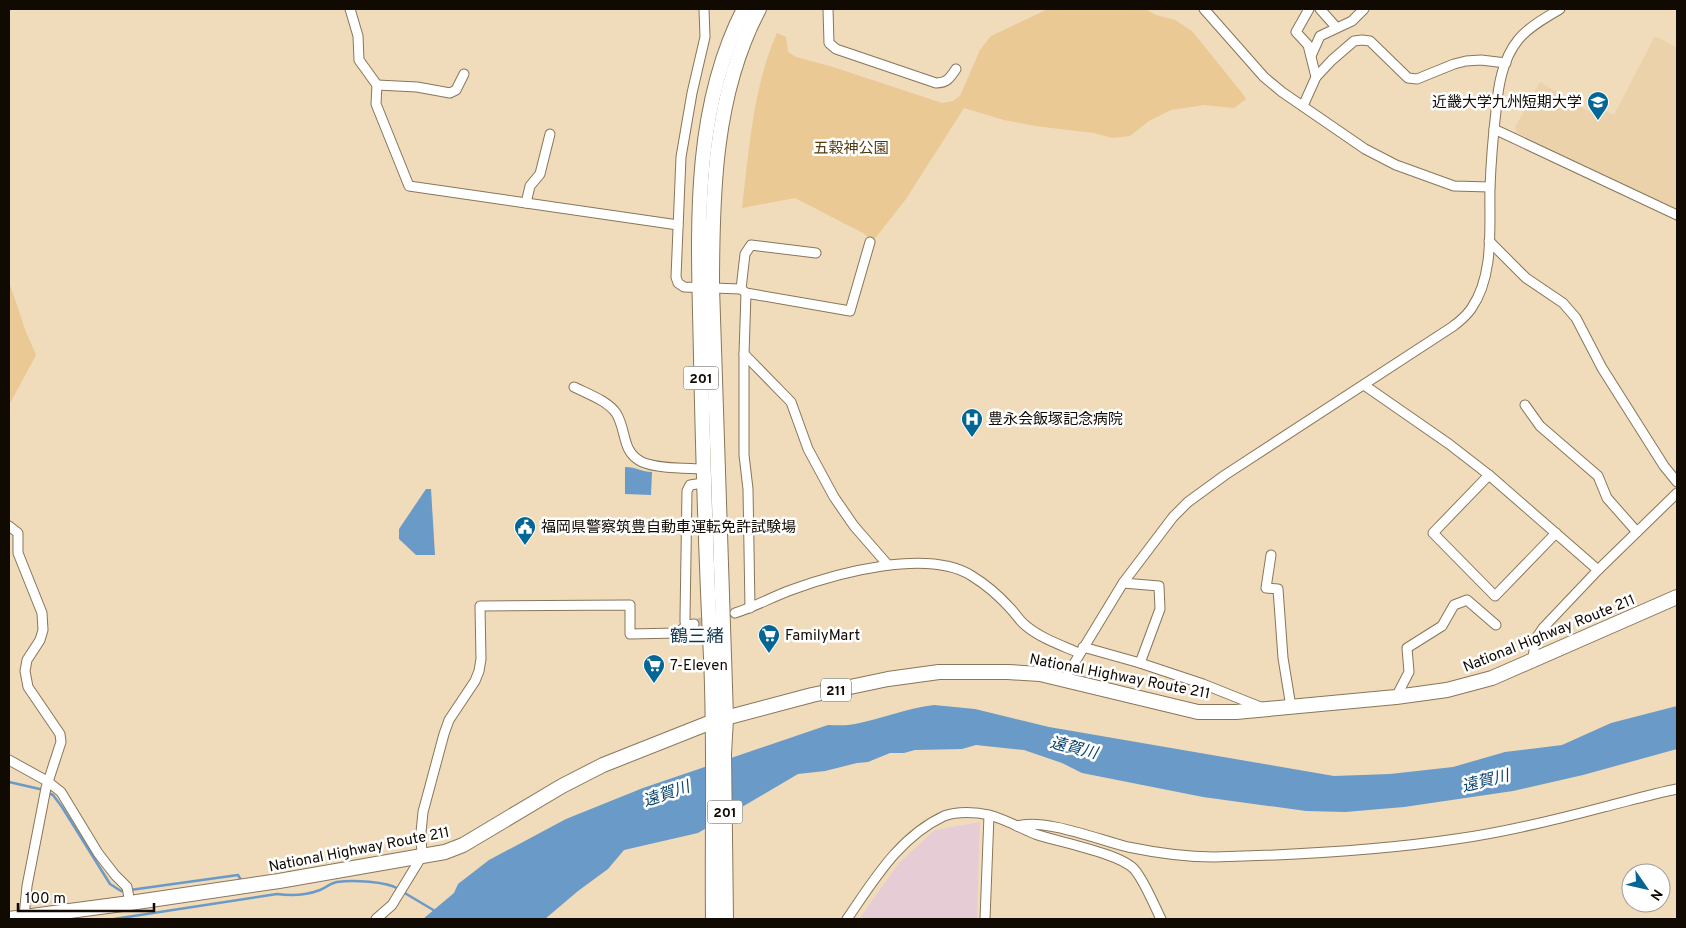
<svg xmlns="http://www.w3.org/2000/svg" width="1686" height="928" viewBox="0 0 1686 928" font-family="Overpass,'Noto Sans JP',sans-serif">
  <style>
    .commercial { fill: #e6cdd5 }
    .built { fill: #ebd2ab }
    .green { fill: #eac994 }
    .water { fill: #6a9ac7 }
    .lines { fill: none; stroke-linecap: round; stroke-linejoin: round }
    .stream { stroke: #6a9ac7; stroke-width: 2.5 }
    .minor-tunnel { stroke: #cfbc9f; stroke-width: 9; stroke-dasharray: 9 4.5; stroke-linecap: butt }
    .minor-casing { stroke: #897659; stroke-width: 11 }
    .highway-casing { stroke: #897659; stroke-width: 16 }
    .minor { stroke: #fff; stroke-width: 9 }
    .highway { stroke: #fff; stroke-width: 14 }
    .labels { text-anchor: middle; stroke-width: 5; stroke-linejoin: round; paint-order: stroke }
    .shield { fill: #fff; stroke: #58544e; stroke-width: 1 }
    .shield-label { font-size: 14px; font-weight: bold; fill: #110a02 }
    .poi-label { font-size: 15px; fill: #110a02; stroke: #fff; text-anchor: start }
    .park-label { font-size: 15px; fill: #533b0d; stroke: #fff }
    .street-label { font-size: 15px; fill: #110a02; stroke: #fff }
    .water-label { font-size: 16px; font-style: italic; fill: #09436d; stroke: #fff }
    .quarter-label { font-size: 18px; fill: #123950; stroke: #fff }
  </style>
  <rect width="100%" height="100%" fill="#f0dbbb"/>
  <path class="commercial" d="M 980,822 L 977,919 L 859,919 L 899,863 L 935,830 Z"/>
  <path class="built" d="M 1655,36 L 1677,48 L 1677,208 L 1661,203 L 1517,133 L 1515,127 L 1540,82 L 1596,116 L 1601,109 L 1614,115 Z"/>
  <g class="green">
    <path d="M 1048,9 L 1145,9 L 1156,15 L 1175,20 L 1192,31 L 1242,93 L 1246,99 L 1234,108 L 1204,105 L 1171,110 L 1149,121 L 1130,136 L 1112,138 L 1094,133 L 1035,126 L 1004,120 L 964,108 L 906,199 L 873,241 L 863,233 L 795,198 L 742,208 C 749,150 753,87 777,33 L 786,37 L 788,52 L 796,57 L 833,67 L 942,103 L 953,101 L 960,96 L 980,50 L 991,36 Z"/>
    <path d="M 9,282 L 26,332 L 36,355 L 9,405 Z"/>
  </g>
  <g class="water">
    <path d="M 625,467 C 636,467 642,472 652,472 L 651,495 L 625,494 Z"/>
    <path d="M 426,489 L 431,489 L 435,555 L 416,555 L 399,539 L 399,529 Z"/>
    <path d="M 934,705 L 975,709 L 1049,727 L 1334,776 L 1390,774 L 1453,767 L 1505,752 L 1562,745 L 1611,723 L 1677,706 L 1677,749 L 1583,775 L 1513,791 L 1404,807 L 1345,812 L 1306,811 L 1203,797 L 1082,773 L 1062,763 L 1024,750 L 976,745 L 962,749 L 915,750 L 904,753 L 890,753 L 868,762 L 857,763 L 825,771 L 798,774 L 698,833 L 624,850 L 608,869 L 578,891 L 545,919 L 423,919 L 454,893 L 458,884 L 489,860 L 566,819 L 643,788 L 828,725 C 836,725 846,726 855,724 C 882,719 907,708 934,705 Z"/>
  </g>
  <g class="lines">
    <g class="stream">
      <path d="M 9,782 L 44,790"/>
      <path d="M 48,793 L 53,795 L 62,807 L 110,884 L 121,891 L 124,891"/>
      <path d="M 130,890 L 238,875 L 241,880"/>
      <path d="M 403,892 L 435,911"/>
      <path d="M 114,919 L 277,894 C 291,896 307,895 320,890 C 325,888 331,883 337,882 C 352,880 386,881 399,889"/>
    </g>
    <path class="minor-tunnel" d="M 694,624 L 735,613"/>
    <g class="minor-casing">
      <g id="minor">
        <path d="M 350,9 L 358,36 L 359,60 L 377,85 L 376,104 L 409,186 L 678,225"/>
        <path d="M 704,9 L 705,37 L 692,93 L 681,157 L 676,277 L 678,283 L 684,287 L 741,289 L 746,293 L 850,311 L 870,242"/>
        <path d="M 828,9 L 829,43 L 836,49 L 936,83 C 947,83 950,78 956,69"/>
        <path d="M 1204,9 L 1264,77 L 1282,92 L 1365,149 L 1396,165 L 1454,186 L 1490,187"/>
        <path d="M 1309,9 L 1296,32 L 1308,45 L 1316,77"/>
        <path d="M 1320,9 L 1336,27"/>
        <path d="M 1311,56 L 1320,36 L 1352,21 L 1364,9"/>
        <path d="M 377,85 L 417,87 L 450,93 L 456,90 L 464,74"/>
        <path d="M 1303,106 L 1316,77 L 1332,60 L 1354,41 L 1362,40 L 1370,41 L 1408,78 L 1417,79 L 1454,64 L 1466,61 L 1481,60 L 1506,63"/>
        <path d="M 1494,129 L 1677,215"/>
        <path d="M 526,203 L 530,186 L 540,174 L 550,134"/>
        <path d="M 1489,241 L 1526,278 L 1563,303 L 1576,318 L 1602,368 L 1664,466 L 1677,482"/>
        <path d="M 741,289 L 745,254 L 751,245 L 816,253"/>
        <path d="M 746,293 L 744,354 L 744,455 L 748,489 L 750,608"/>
        <path d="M 744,354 L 791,402 L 808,449 L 834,497 L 854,526 L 888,565"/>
        <path d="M 1364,385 L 1449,444 L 1489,475 L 1598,570"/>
        <path d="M 574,387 C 588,394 608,401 616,413 C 627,430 621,452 642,462 C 658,469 686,468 703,469"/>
        <path d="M 1525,405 L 1540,426 L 1598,476 L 1607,498 L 1637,532"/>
        <path d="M 1489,475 L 1433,533 L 1495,596 L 1556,533"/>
        <path d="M 9,526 L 18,533 L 18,553 L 42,613 L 43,630 L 40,640 L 27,660 L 25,671 L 28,687 L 60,734 L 61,742 L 46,788 L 27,886 L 24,917"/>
        <path d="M 1271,555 L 1266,588 L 1278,589 L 1283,658 L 1291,707"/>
        <path d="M 1123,583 L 1159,586 L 1160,609 L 1140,663 L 1203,684 L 1263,708"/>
        <path d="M 735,613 C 754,607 772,597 791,590 C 837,573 928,548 972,576 C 985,584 1000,597 1010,608 C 1015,613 1019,620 1025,625 C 1040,638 1061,645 1079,653"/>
        <path d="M 688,625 L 685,622 L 685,618 L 687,491 L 690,485 L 703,483"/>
        <path d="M 1083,647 L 1140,663"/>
        <path d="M 1533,659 L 1535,640 L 1543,628 L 1598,570 L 1677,493"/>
        <path d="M 1064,680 L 1123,583 L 1173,517 L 1188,502 L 1225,475 L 1452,327 C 1459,322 1466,316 1471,309 C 1495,275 1489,226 1490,187 C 1491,162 1493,137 1496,111 C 1498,87 1502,60 1518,40 C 1528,27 1547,17 1560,9"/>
        <path d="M 1396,697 L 1409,672 L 1407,648 L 1442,626 L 1454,605 L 1467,600 L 1496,625"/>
        <path d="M 9,760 L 47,781 L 61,792 L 98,853 L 115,875 L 127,887 L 130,903"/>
        <path d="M 1017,826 C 1045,818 1099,840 1128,847 C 1157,853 1185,857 1214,857 C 1295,855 1376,851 1456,839 C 1506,832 1555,820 1604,807 C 1628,801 1652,794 1677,789"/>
        <path d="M 376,919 L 392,905 L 422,856 L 421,832 L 423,812 L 444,734 L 449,720 L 475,681 L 479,671 L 481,659 L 480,606 L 630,605 L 630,634 L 677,633 L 688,625 L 694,624"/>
        <path d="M 847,919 C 874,880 899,837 944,816 C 957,811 977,812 989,815 C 1005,819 1020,828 1035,834 C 1058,842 1119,853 1134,869 C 1144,880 1154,905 1161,919"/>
        <path d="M 985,919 L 989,815"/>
      </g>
    </g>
    <g class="highway-casing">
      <g id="highway">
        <path d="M 9,919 L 130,903 L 279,881 L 445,852 L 463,845 L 562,786 L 603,765 L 714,721 L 812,695 L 888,679 L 939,672 L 1008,672 L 1040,674 L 1198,712 L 1236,712 L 1396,697 L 1447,690 L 1492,678 L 1677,597"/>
        <path d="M 713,919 C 712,832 715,744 711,657 C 706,557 703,457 701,357 C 699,241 689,116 744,9"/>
        <path d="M 726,919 L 724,754 L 726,718 L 712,287 C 712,193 714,94 759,9"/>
      </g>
    </g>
    <use href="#minor" class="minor"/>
    <use href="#highway" class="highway"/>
  </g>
  <defs>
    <g id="university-pin" transform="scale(1.125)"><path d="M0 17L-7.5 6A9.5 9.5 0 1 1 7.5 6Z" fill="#036695" stroke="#fff"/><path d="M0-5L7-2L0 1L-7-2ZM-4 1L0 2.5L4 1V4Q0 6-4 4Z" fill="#fff"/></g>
    <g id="hospital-pin" transform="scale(1.125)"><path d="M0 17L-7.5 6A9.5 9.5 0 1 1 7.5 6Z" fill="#036695" stroke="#fff"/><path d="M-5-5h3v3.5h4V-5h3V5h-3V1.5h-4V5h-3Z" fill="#fff"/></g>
    <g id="civic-pin" transform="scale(1.125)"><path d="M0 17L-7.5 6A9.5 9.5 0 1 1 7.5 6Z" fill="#036695" stroke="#fff"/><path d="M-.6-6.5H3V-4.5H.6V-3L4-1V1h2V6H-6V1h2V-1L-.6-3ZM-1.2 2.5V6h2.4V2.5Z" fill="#fff"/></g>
    <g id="supermarket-pin" transform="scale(1.125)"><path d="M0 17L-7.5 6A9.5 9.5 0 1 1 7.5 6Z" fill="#036695" stroke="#fff"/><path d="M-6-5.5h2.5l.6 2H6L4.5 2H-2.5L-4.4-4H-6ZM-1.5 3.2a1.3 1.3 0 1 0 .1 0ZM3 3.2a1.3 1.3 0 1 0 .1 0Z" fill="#fff"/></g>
  </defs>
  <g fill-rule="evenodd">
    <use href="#university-pin" x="1598" y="102"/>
    <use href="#hospital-pin" x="972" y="419"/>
    <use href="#civic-pin" x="525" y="527"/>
    <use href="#supermarket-pin" x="769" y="635"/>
    <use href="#supermarket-pin" x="654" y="665"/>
  </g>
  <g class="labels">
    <g class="shield">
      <rect x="683.5" y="366.5" width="35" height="23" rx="4"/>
      <rect x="821" y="678.5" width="30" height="23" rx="4"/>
      <rect x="707.5" y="800.5" width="35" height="23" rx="4"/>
    </g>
    <g class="shield-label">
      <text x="701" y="383">201</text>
      <text x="836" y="695">211</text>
      <text x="725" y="817">201</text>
    </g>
    <g class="poi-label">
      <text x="1582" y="107" text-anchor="end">近畿大学九州短期大学</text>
      <text x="988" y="424">豊永会飯塚記念病院</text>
      <text x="541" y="532">福岡県警察筑豊自動車運転免許試験場</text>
      <text x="785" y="640">FamilyMart</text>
      <text x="670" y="670">7-Eleven</text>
    </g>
    <g class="park-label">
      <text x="851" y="153">五穀神公園</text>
    </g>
    <g class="street-label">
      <text transform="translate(1549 633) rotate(-22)" y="5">National Highway Route 211</text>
      <text transform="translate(1120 676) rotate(11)" y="5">National Highway Route 211</text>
      <text transform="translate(359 849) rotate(-11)" y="5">National Highway Route 211</text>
    </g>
    <g class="water-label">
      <text transform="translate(1074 747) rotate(14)" y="6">遠賀川</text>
      <text transform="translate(1485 780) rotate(-14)" y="6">遠賀川</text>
      <text transform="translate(666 793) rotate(-19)" y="6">遠賀川</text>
    </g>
    <g class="quarter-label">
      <text x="697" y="642">鶴三緒</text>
    </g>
  </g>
  <rect width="1686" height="928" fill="none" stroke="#110a02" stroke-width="20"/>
  <g transform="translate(1646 888) rotate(124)"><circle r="24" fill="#ffffff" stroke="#a09d9a"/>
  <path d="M0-4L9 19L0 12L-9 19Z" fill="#036695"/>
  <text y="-8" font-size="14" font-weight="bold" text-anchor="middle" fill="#110a02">N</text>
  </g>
  <path d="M18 903v8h136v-8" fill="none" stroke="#110a02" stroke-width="2.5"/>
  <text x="25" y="903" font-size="15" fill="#110a02" stroke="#ffffff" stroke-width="4" paint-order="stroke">100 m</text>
</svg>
